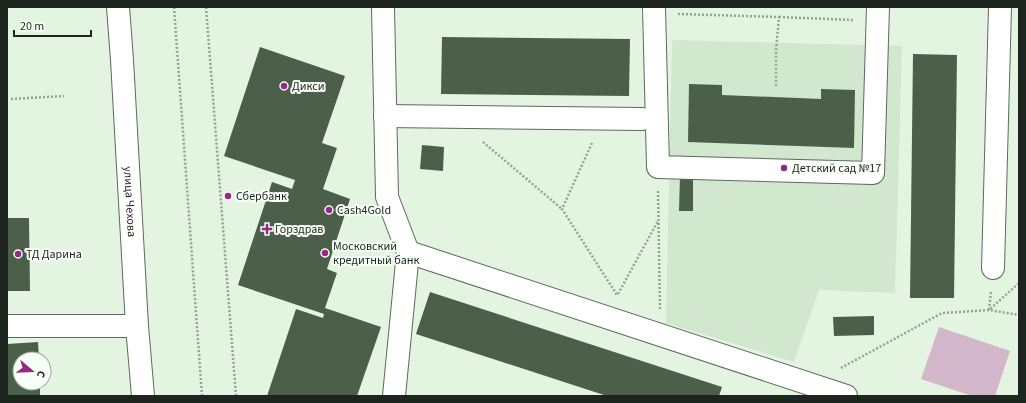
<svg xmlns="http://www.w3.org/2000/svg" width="1026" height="403" viewBox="0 0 1026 403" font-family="'Source Sans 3',sans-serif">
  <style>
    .built { fill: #d1e8cf }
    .green { fill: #d2b6ca }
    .building { fill: #4b5f4a }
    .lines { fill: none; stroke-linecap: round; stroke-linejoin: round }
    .minor-casing { stroke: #5c6b5b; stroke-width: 24 }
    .path { stroke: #95a394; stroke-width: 2.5; stroke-dasharray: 2 2; stroke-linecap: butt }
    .minor { stroke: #fff; stroke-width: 22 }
    .poi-dot { fill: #992784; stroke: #f7fff7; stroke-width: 1.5 }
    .labels { text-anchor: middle; stroke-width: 4; stroke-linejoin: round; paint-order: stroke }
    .poi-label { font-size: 12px; fill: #1e251e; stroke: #f7fff7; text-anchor: start }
    .street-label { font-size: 12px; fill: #1e251e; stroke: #f7fff7 }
  </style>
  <rect width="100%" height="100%" fill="#e3f5e1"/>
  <path class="built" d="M 672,40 L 902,46 L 895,293 L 819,290 L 794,362 L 666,323 Z"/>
  <path class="green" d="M 939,327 L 1010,351 L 995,396 L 972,396 L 921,379 Z"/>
  <g class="building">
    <path d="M 442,37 L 630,39 L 629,96 L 441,94 Z"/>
    <path d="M 260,47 L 345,76 L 322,143 L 337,148 L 323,189 L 350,199 L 327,269 L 337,273 L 325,308 L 381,327 L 357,396 L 267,396 L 296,309 L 323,318 L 324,314 L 238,285 L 272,182 L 292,189 L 295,180 L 224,156 Z"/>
    <path d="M 913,54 L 957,55 L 954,298 L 910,298 Z"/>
    <path d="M 689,84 L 722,85 L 722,95 L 821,99 L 821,89 L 855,90 L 854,148 L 688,142 Z"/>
    <path d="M 422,145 L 444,147 L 443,171 L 420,169 Z"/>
    <path d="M 680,176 L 693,176 L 693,211 L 679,211 Z"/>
    <path d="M 7,218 L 29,218 L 30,291 L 7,291 Z"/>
    <path d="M 430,292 L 722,387 L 719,396 L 607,396 L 416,334 Z"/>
    <path d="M 874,316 L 874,335 L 834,336 L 833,317 Z"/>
    <path d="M 38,342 L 39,359 L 20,359 L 20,383 L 40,383 L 40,396 L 7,396 L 7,344 Z"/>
  </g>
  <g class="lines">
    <g class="minor-casing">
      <g id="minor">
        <path id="s1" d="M 118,7 L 122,60 L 137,326 L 143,396"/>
        <path d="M 383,7 L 387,197 L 408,252 L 394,396"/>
        <path d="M 654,7 L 658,167 L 873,173 L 878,7"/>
        <path d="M 385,116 L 642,119"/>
        <path d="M 408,252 L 846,396"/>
        <path d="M 993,268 L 1000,7"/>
        <path d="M 7,326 L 137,326"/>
      </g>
    </g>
    <g class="path">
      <path d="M 174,7 L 202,396"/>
      <path d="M 206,7 L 236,396"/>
      <path d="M 678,14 L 779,17 L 776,51 L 776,87"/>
      <path d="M 779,17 L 854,20"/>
      <path d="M 11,99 L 64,96"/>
      <path d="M 483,142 L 562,209"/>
      <path d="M 592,143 L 562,209 L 617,295"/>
      <path d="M 658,191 L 660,310"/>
      <path d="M 991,292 L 989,310 L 1019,315"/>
      <path d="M 618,294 L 658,221"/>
      <path d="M 841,368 L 942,313 L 989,310 L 1019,283"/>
    </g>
    <use href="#minor" class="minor"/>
  </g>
  <g class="poi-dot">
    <circle cx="284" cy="86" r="4"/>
    <circle cx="784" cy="168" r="4"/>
    <circle cx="228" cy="196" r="4"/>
    <circle cx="329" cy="210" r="4"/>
    <path d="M265 223h4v4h4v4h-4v4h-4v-4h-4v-4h4z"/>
    <circle cx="325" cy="253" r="4"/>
    <circle cx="18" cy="254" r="4"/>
  </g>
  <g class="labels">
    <g class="poi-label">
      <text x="292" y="90">Дикси</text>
      <text x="792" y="172">Детский сад №17</text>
      <text x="236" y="200">Сбербанк</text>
      <text x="337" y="214">Cash4Gold</text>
      <text x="275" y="233">Горздрав</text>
      <text x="333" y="250">Московский<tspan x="333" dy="14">кредитный банк</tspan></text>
      <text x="26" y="258">ТД Дарина</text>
    </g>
    <g class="street-label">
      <text dy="4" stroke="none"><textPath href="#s1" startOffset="195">улица Чехова</textPath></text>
    </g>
  </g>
  <rect width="1026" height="403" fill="none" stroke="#1e251e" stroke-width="16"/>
  <g transform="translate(32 371) rotate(109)"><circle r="19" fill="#f7fff7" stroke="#a0a8a0"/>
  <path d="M0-3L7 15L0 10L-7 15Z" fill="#992784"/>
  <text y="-6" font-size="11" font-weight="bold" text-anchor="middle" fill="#1e251e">С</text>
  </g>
  <path d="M14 30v6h77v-6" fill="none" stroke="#1e251e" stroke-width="2"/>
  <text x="20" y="30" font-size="12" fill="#1e251e" stroke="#f7fff7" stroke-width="3" paint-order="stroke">20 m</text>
</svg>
